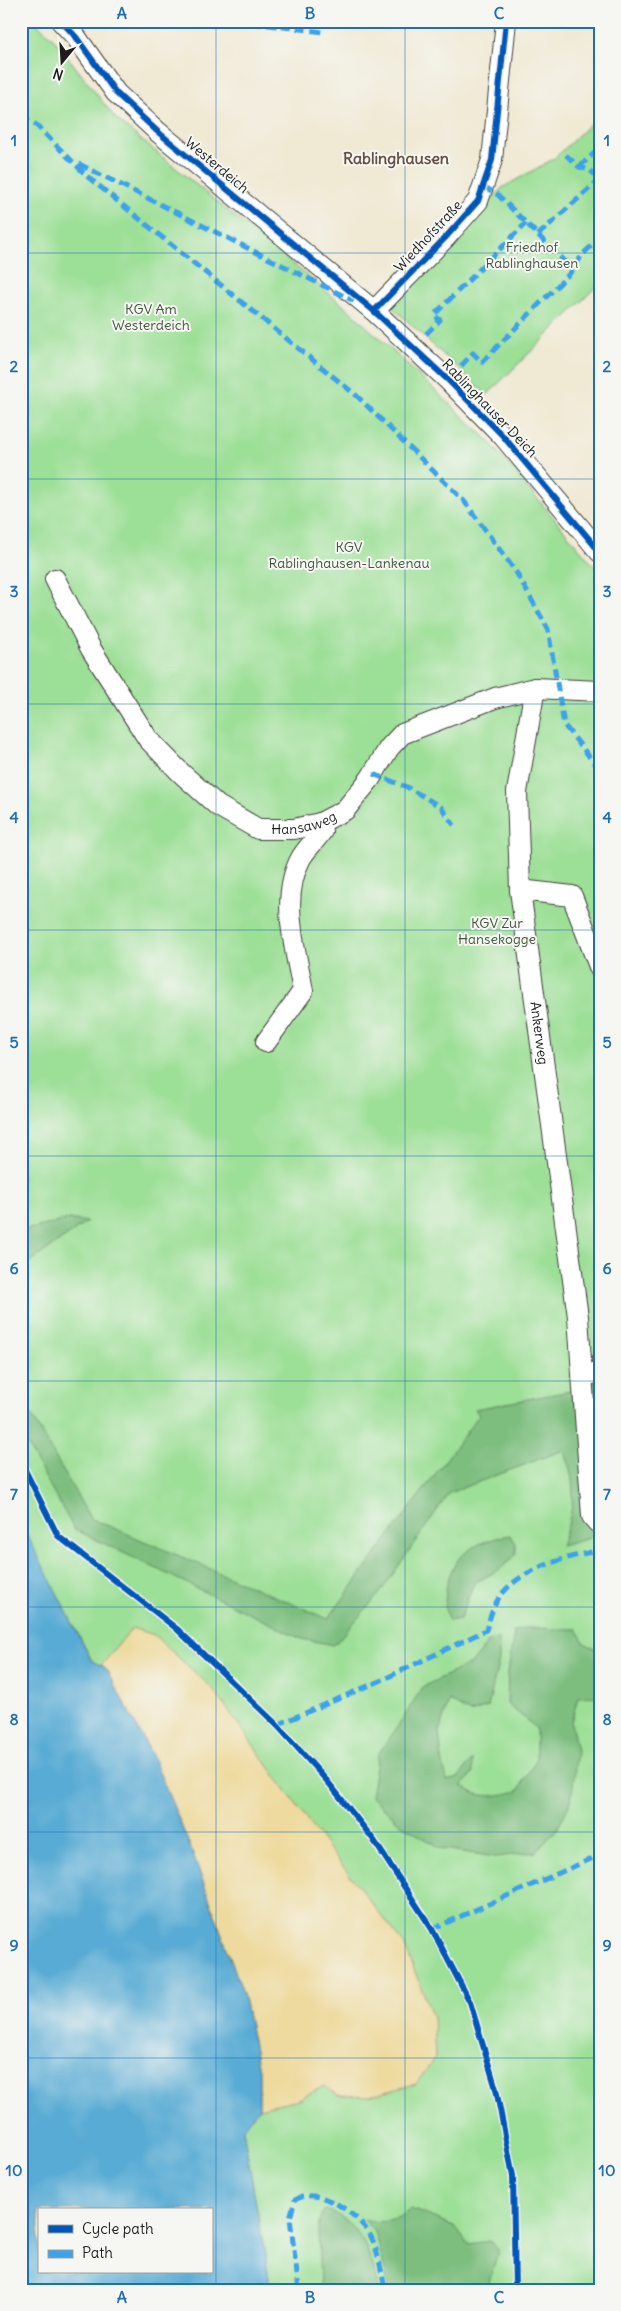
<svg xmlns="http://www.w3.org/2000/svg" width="621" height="2311" viewBox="0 0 621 2311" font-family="Delius,sans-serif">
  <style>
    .green { fill: #9cdf96; stroke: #5c7e59 }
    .forest { fill: #7dbe7f; stroke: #4c6d4e }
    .sand { fill: #eeda9e; stroke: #857b5d }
    .water { fill: #59abd4; stroke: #3a6478; fill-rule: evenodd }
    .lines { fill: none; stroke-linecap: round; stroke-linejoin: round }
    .minor-casing { stroke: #3c3b38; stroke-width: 22 }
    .minor { stroke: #fff; stroke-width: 20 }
    .quiet { stroke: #3da2ea; stroke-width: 5; stroke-dasharray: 10 5; stroke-linecap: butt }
    .cycleway-casing { stroke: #f6f6f2; stroke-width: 9 }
    .cycleway { stroke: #0057b8; stroke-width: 6 }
    .grid { fill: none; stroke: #1f6fb2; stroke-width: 1; stroke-opacity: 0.55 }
    .labels { text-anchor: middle; stroke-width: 4; stroke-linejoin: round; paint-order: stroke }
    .street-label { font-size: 14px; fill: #1c1c1c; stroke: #f6f6f2 }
    .park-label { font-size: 14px; fill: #425641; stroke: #f6f6f2 }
    .quarter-label { font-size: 16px; font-weight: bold; fill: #645144; stroke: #f6f6f2 }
    .neatline { fill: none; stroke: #1f6fb2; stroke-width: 2 }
    .grid-label { font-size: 16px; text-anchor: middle; font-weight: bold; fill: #1f6fb2 }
  </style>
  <rect width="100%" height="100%" fill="#f6f6f2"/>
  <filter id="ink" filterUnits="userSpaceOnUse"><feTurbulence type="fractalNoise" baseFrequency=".02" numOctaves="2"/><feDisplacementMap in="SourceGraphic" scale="10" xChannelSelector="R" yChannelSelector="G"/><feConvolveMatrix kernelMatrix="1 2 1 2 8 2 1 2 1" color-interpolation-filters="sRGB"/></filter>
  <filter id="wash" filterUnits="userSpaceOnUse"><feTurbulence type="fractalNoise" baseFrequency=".0096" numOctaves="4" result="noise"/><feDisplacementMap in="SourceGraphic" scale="20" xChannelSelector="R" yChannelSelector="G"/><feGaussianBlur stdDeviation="1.12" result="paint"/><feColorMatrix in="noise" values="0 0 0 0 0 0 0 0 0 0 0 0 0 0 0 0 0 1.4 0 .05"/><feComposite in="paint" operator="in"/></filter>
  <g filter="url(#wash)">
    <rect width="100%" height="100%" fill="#f0e9d4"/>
    <g class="green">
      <path d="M 21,21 L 37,24 L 52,37 L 116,119 L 349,310 L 488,440 L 600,573 L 600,2290 L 271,2290 L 243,2129 L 259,2070 L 243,1993 L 192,1851 L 105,1668 L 92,1661 L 21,1524 Z"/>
      <path d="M 600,114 L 600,283 L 487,395 L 391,306 L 502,188 L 555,158 Z"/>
    </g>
    <g class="forest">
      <path d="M 70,1219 L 87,1222 L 21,1268 L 21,1231 Z"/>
      <path d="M 598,1380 L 600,1512 L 593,1526 L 590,1538 L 561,1546 C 574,1510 578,1487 564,1450 L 449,1493 L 380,1593 L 334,1645 L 302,1639 L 74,1529 L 21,1434 L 21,1397 L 90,1518 L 328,1619 L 479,1415 L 475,1409 L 570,1391 Z"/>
      <path d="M 510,1535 L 516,1543 L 516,1555 L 499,1570 L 474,1583 L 460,1619 L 449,1621 C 444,1609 445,1603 446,1591 C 450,1554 477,1541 510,1535 Z"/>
      <path d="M 524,1628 L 577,1629 L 584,1643 L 600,1651 L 600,1696 L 578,1697 L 571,1723 L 577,1751 L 571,1801 L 558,1828 L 536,1852 L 496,1857 L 443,1849 L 403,1826 L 371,1796 L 378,1754 L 403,1719 L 422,1687 L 472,1663 L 487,1643 L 499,1638 L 499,1660 L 488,1707 L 470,1713 L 449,1701 L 439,1732 L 442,1759 L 447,1781 L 458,1778 L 472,1760 L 473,1773 L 462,1786 C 480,1800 497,1796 518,1791 L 536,1760 L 536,1728 L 507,1704 L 508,1672 L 514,1632 Z"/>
      <path d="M 411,2209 L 454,2226 L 468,2244 L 490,2241 L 498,2251 L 487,2290 L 407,2290 L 406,2286 L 389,2288 L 376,2234 L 363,2219 C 384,2224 394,2222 411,2209 Z"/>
      <path d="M 324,2210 C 359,2218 373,2257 378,2289 L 320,2290 L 318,2227 Z"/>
    </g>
    <path class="sand" d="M 132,1628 L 154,1635 L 213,1689 L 316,1832 L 404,1944 L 433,2017 L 435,2057 L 416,2084 L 369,2096 L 338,2095 L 324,2086 L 299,2099 L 259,2108 L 259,2070 L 243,1993 L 192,1851 L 152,1755 L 105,1668 L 101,1666 Z"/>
    <path class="water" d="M 21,1523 L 92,1661 L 105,1667 L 152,1755 L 192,1851 L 243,1993 L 259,2070 L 259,2108 L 243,2129 L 271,2290 L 21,2290 ZM 39,2210 L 211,2210 L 211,2272 L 39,2272 Z"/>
  </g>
  <g filter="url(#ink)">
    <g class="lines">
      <g class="minor-casing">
        <g id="minor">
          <path d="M 61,21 L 76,37 L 116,93 L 158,132 L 374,311 L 448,380 L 503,436 L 600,552"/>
          <path d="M 374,311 L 445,238 L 478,201 L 492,160 L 506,21"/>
          <path id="s1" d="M 55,579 L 91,649 L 148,739 L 181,773 L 218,806 L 258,829 L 294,829 L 320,823 L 345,810 L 370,779 L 389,748 L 402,734 L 495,698 L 535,688 L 600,691"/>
          <path id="s2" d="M 535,688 L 517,792 L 520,890 L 578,1317 L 592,1516 L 597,1522 L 600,1522"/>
          <path d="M 520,890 L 572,896 L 600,969"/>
          <path d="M 266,1042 L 303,991 C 296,950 279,898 301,858 C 306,849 316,840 322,831 L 320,823"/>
          <path d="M 583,1377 L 600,1371"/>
        </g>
      </g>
      <use href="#minor" class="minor"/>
      <g class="quiet">
        <path d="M 237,21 L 323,32"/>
        <path d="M 21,116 L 35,124 L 88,177 L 357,396 L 464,501 L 516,572 L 548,629 L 564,725 L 600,770"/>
        <path d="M 566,155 L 579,167 L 590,170 L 600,180"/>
        <path d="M 79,164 L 354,301"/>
        <path d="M 579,167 L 600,148"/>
        <path d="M 483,186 L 498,195 L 573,270"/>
        <path d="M 538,235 L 600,179"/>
        <path d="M 426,334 L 440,320 L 434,315 L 526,223"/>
        <path d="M 461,366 L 473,353 L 482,362 L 573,270 L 582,255 L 600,238"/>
        <path d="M 373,774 L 407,787 L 441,807 L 454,825"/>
        <path d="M 277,1725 L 382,1680 L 486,1630 C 489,1621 492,1609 497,1601 C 517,1568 565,1558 600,1550"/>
        <path d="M 432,1929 L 600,1855"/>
        <path d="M 299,2290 L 290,2218 L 295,2200 C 318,2185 356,2213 369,2233 C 377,2245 382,2274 385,2289"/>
      </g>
      <g class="cycleway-casing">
        <g id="cycleway">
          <path d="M 61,21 L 76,37 L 116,93 L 158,132 L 374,311 L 448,380 L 503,436 L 600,552"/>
          <path d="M 374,311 L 445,238 L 478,201 L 492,160 L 506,21"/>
          <path d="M 21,1462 L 58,1536 L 177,1629 L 277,1725 L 328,1782 L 373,1839 L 432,1929 L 470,2002 L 496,2089 L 513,2176 L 515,2290"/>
        </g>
      </g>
      <use href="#cycleway" class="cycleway"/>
    </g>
  </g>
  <path class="grid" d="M 216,21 L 216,2290M 405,21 L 405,2290M 21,253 L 600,253M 21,479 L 600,479M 21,704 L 600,704M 21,930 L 600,930M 21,1156 L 600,1156M 21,1381 L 600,1381M 21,1607 L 600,1607M 21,1832 L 600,1832M 21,2058 L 600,2058"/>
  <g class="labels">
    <g class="street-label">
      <text transform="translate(217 165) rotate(40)" y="5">Westerdeich</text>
      <text transform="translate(428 236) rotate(-47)" y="5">Wiedhofstraße</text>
      <text transform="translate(490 408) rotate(46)" y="5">Rablinghauser Deich</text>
      <text dy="5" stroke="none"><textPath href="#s1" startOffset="375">Hansaweg</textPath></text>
      <text dy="5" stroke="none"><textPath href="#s2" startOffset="348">Ankerweg</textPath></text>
    </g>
    <g class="park-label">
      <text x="532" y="252">Friedhof<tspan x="532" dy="16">Rablinghausen</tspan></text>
      <text x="151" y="314">KGV Am<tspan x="151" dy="16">Westerdeich</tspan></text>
      <text x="349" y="552">KGV<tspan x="349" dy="16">Rablinghausen-Lankenau</tspan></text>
      <text x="497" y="928">KGV Zur<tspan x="497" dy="16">Hansekogge</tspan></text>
    </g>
    <g class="quarter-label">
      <text x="396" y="164">Rablinghausen</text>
    </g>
  </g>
  <rect width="621" height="2311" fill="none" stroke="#f6f6f2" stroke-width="55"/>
  <rect x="38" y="2208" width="175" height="65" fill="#f6f6f2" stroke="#9f9f9c"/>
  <rect x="48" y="2225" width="25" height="8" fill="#0057b8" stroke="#9f9f9c"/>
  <text x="82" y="2234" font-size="15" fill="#1c1c1c">Cycle path</text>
  <rect x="48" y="2250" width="25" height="8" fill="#3da2ea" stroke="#9f9f9c"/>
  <text x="82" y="2258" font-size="15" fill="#1c1c1c">Path</text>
  <g transform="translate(62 62) rotate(198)" stroke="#f6f6f2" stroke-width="4" paint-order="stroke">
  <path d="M0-4L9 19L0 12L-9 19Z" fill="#1c1c1c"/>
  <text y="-8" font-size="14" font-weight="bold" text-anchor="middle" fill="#1c1c1c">N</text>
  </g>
  <rect x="28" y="28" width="566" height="2256" class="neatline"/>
  <g class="grid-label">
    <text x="122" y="19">A</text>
    <text x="310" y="19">B</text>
    <text x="499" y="19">C</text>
    <text x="14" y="146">1</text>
    <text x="607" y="146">1</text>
    <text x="14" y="372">2</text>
    <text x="607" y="372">2</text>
    <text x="14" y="597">3</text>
    <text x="607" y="597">3</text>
    <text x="14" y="823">4</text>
    <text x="607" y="823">4</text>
    <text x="14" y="1048">5</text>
    <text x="607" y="1048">5</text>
    <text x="14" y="1274">6</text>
    <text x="607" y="1274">6</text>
    <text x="14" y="1500">7</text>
    <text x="607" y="1500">7</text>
    <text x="14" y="1725">8</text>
    <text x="607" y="1725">8</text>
    <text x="14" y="1951">9</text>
    <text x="607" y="1951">9</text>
    <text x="14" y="2176">10</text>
    <text x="607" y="2176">10</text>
    <text x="122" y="2303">A</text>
    <text x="310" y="2303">B</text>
    <text x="499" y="2303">C</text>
  </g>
</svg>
